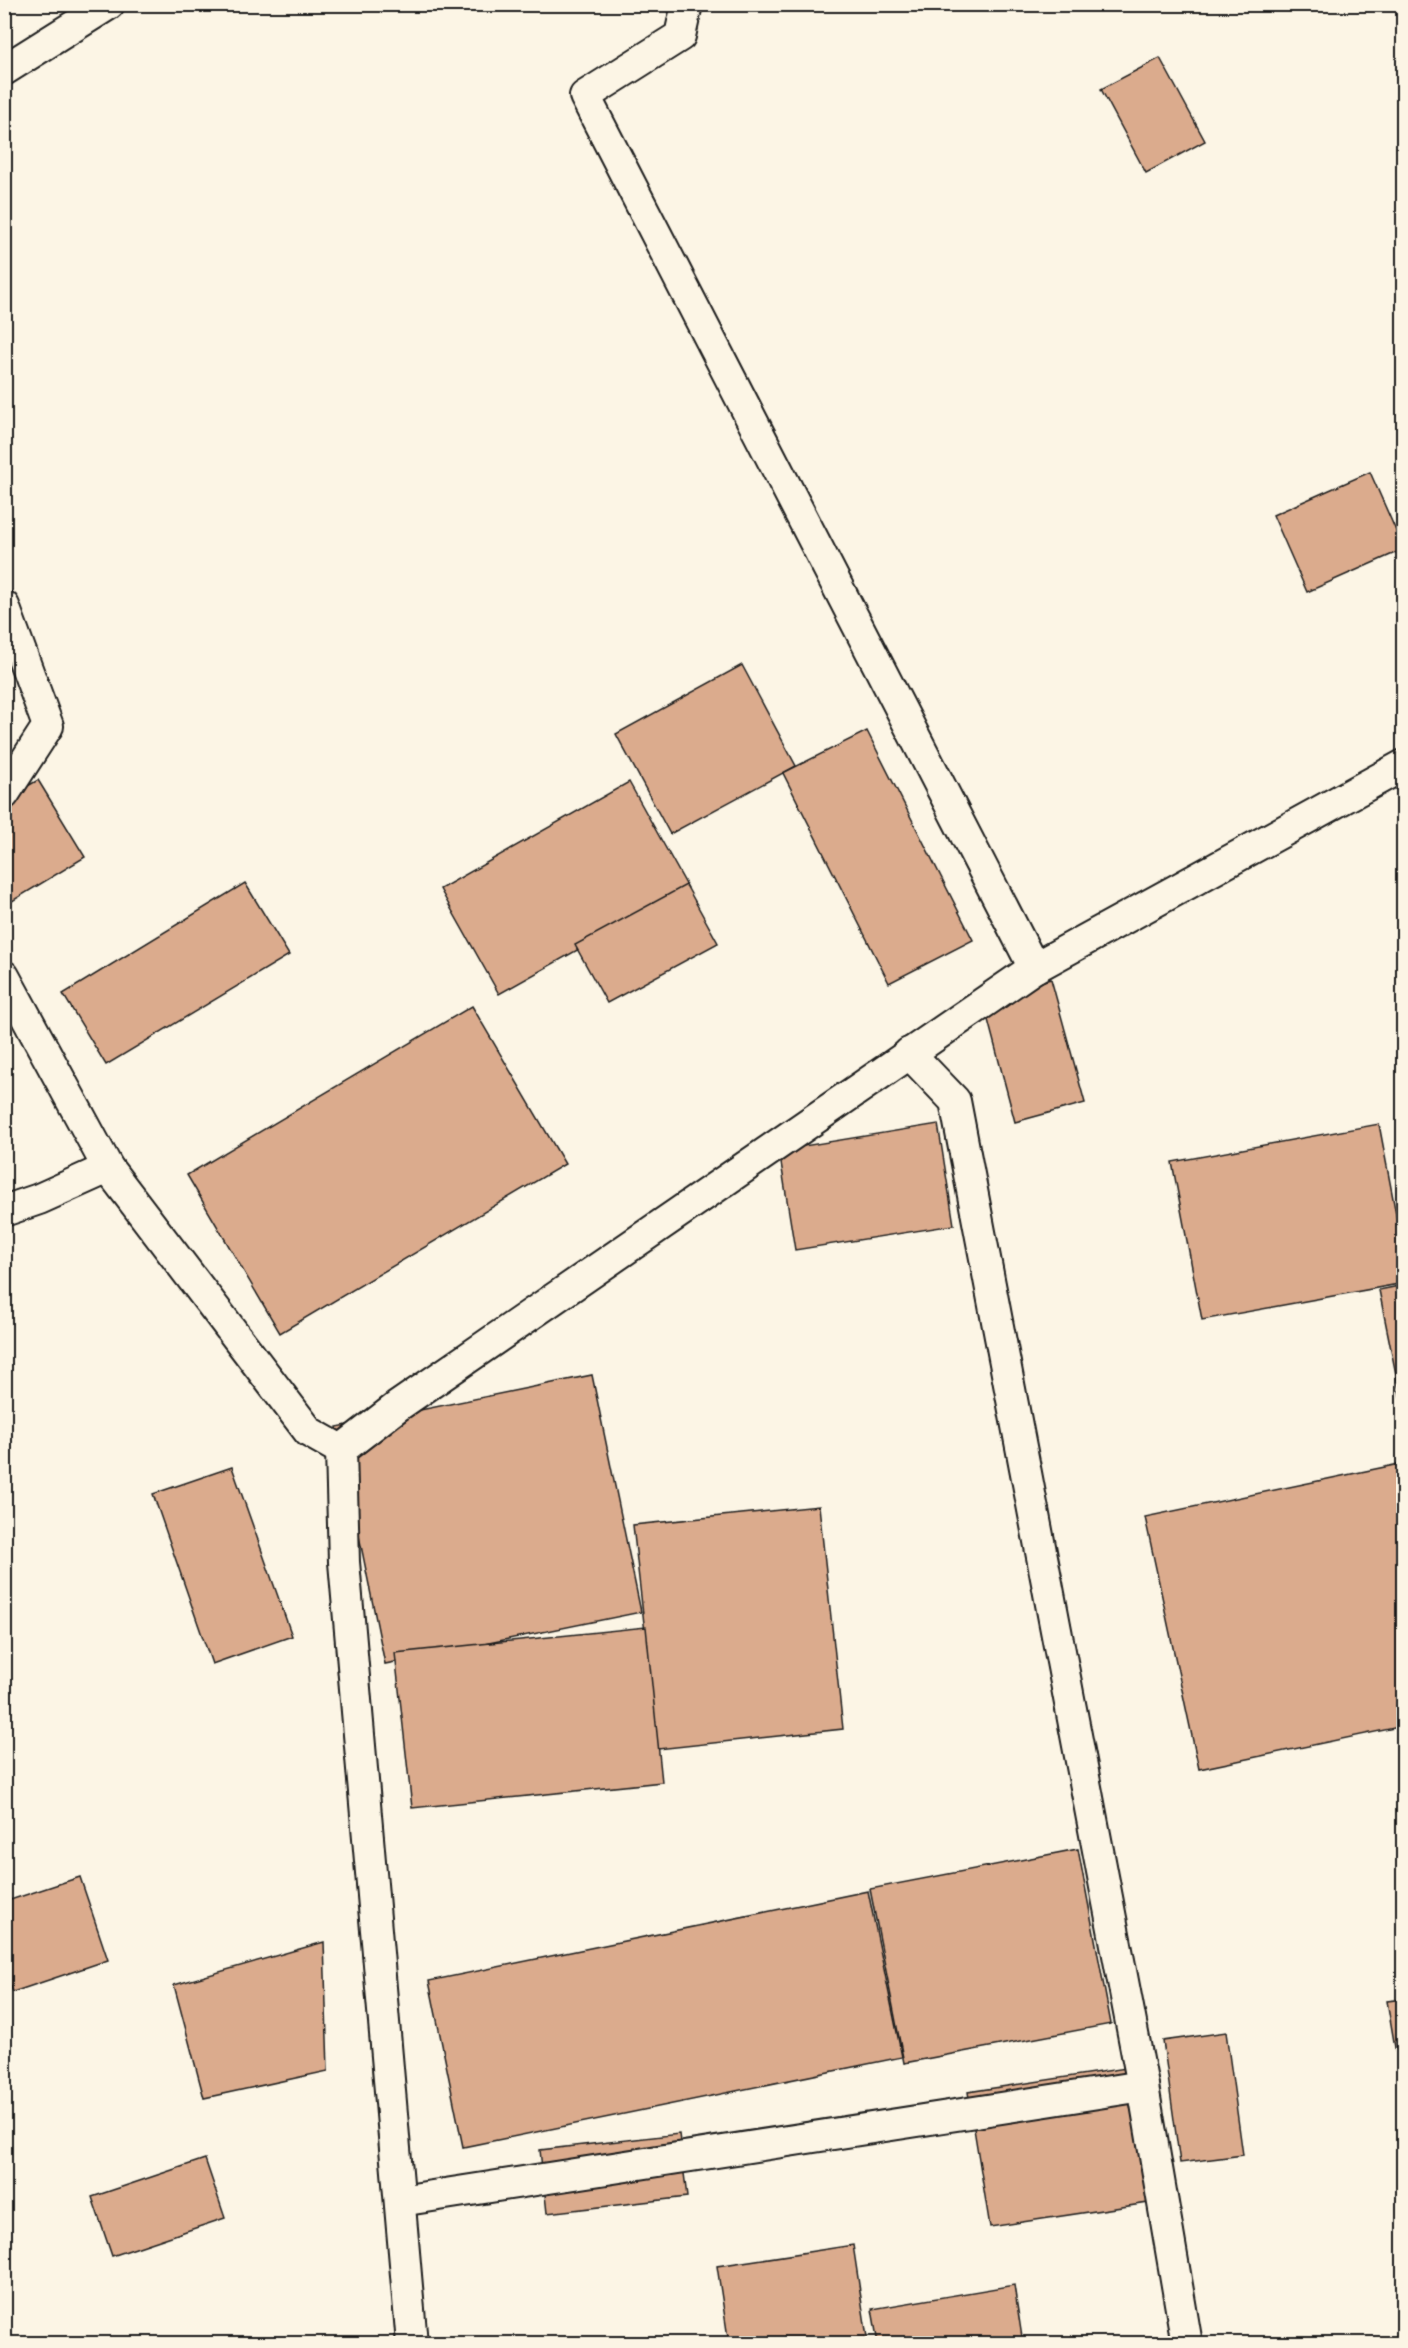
<svg xmlns="http://www.w3.org/2000/svg" width="1408" height="2348" viewBox="0 0 1408 2348" font-family="'Comic Neue',sans-serif">
  <style>
    .building { fill: #dbab8d; stroke: #1c1c1c; stroke-width: 1.5 }
    .lines { fill: none; stroke-linecap: round; stroke-linejoin: round }
    .minor-casing { stroke: #1c1c1c; stroke-width: 34 }
    .minor { stroke: #fcf5e5; stroke-width: 30 }
  </style>
  <rect width="100%" height="100%" fill="#fcf5e5"/>
  <filter id="ink" filterUnits="userSpaceOnUse"><feTurbulence type="fractalNoise" baseFrequency=".0167" numOctaves="2"/><feDisplacementMap in="SourceGraphic" scale="12" xChannelSelector="R" yChannelSelector="G"/><feConvolveMatrix kernelMatrix="1 2 1 2 8 2 1 2 1" color-interpolation-filters="sRGB"/></filter>
  <g filter="url(#ink)">
    <g class="building">
      <path d="M 1160,58 L 1205,141 L 1146,173 L 1101,89 Z"/>
      <path d="M 1370,472 L 1404,549 L 1307,592 L 1273,515 Z"/>
      <path d="M 742,665 L 796,766 L 670,834 L 616,734 Z"/>
      <path d="M 867,731 L 973,940 L 889,983 L 783,773 Z"/>
      <path d="M 38,780 L 85,857 L 4,906 L 4,800 Z"/>
      <path d="M 629,782 L 688,888 L 499,994 L 440,889 Z"/>
      <path d="M 245,883 L 289,955 L 106,1065 L 63,994 Z"/>
      <path d="M 686,885 L 718,943 L 607,1003 L 575,945 Z"/>
      <path d="M 1051,979 L 1085,1103 L 1015,1122 L 982,997 Z"/>
      <path d="M 472,1006 L 565,1164 L 280,1333 L 187,1175 Z"/>
      <path d="M 938,1124 L 954,1225 L 795,1250 L 779,1150 Z"/>
      <path d="M 1379,1124 L 1404,1257 L 1404,1283 L 1202,1320 L 1172,1162 Z"/>
      <path d="M 1404,1285 L 1404,1414 L 1379,1290 Z"/>
      <path d="M 592,1375 L 641,1612 L 385,1664 L 337,1427 Z"/>
      <path d="M 1404,1463 L 1404,1726 L 1199,1769 L 1145,1517 Z"/>
      <path d="M 232,1467 L 292,1636 L 212,1664 L 153,1494 Z"/>
      <path d="M 819,1506 L 843,1729 L 658,1749 L 633,1525 Z"/>
      <path d="M 646,1627 L 662,1782 L 412,1808 L 395,1653 Z"/>
      <path d="M 1078,1849 L 1111,2024 L 904,2063 L 870,1889 Z"/>
      <path d="M 80,1877 L 108,1960 L 13,1992 L 4,1968 L 4,1902 Z"/>
      <path d="M 868,1891 L 902,2057 L 463,2147 L 429,1981 Z"/>
      <path d="M 324,1942 L 328,2071 L 204,2098 L 174,1985 Z"/>
      <path d="M 1404,1999 L 1404,2100 L 1387,2001 Z"/>
      <path d="M 1226,2032 L 1243,2155 L 1180,2163 L 1163,2041 Z"/>
      <path d="M 1126,2068 L 1148,2203 L 990,2227 L 968,2092 Z"/>
      <path d="M 679,2134 L 687,2197 L 547,2213 L 540,2150 Z"/>
      <path d="M 205,2159 L 225,2218 L 112,2256 L 92,2197 Z"/>
      <path d="M 853,2245 L 868,2344 L 729,2344 L 717,2266 Z"/>
      <path d="M 1014,2285 L 1023,2344 L 878,2344 L 872,2309 Z"/>
    </g>
    <g class="lines">
      <g class="minor-casing">
        <g id="minor">
          <path d="M 687,4 L 680,36 L 585,96 L 1034,968"/>
          <path d="M 4,70 L 109,4"/>
          <path d="M 4,606 L 48,726 L 4,794"/>
          <path d="M 4,976 L 108,1168 L 309,1432 L 341,1450"/>
          <path d="M 909,1053 L 955,1101 L 1143,2086 L 1187,2344"/>
          <path d="M 4,1211 L 39,1199 L 108,1168"/>
          <path d="M 400,2201 L 1143,2086"/>
          <path d="M 412,2344 L 344,1562 L 341,1450 L 398,1406 L 1034,968 L 1404,765"/>
        </g>
      </g>
      <use href="#minor" class="minor"/>
    </g>
  </g>
  <rect width="1408" height="2348" fill="none" stroke="#fcf5e5" stroke-width="24"/>
  <rect x="12" y="12" width="1384" height="2324" fill="none" stroke="#1c1c1c" stroke-width="2" filter="url(#ink)"/>
</svg>
